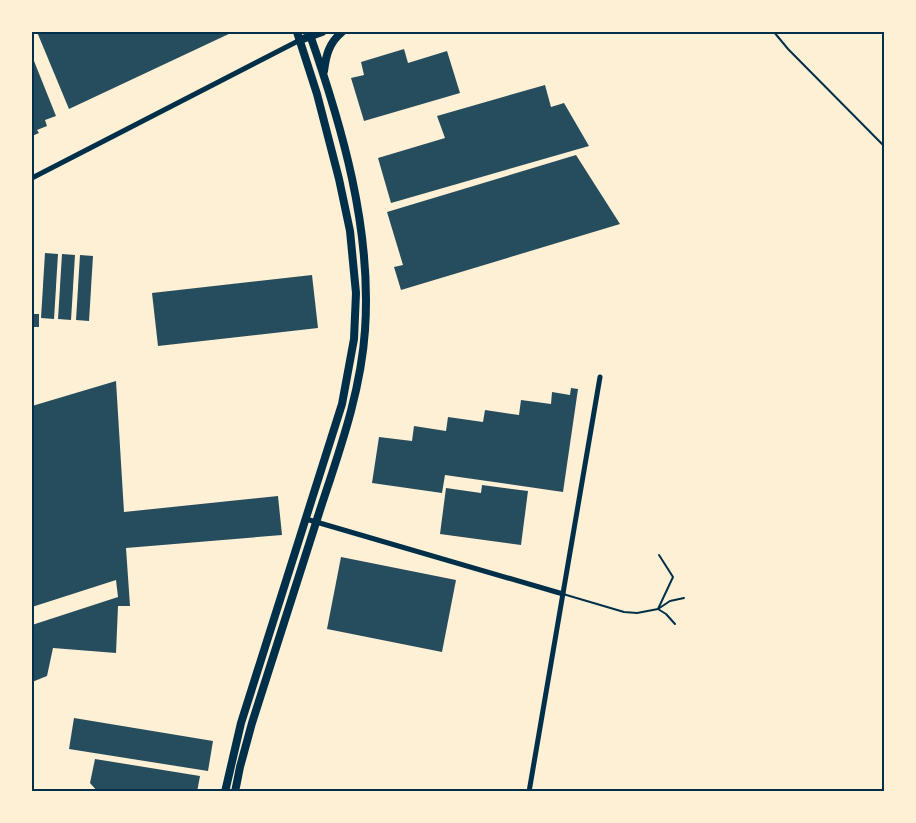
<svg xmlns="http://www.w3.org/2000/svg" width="916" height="823" viewBox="0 0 916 823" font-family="'PT Sans',sans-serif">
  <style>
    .building { fill: #264d5e }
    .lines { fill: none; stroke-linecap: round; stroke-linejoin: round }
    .service { stroke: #003049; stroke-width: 2 }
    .minor { stroke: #003049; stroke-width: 5 }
    .secondary { stroke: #003049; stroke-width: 8 }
    .neatline { fill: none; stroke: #003049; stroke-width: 2 }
  </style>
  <rect width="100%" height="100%" fill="#fdf0d5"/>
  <g class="building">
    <path d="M 37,32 L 233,32 L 69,109 Z"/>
    <path d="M 404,49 L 408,63 L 447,51 L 460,93 L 364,121 L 351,78 L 364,75 L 361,62 Z"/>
    <path d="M 32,56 L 56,116 L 45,120 L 47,126 L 37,130 L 39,133 L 32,136 Z"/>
    <path d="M 545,85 L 551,107 L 564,103 L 589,146 L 391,203 L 378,158 L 445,138 L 437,116 Z"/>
    <path d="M 576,155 L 620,224 L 401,290 L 394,267 L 403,265 L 387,212 Z"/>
    <path d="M 45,253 L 58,254 L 54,319 L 41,318 Z"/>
    <path d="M 62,254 L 75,255 L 71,320 L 58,319 Z"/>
    <path d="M 80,255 L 93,256 L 89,321 L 76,320 Z"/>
    <path d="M 312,275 L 318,328 L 158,346 L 152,293 Z"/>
    <rect x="32" y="314" width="7" height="13"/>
    <path d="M 116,381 L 124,512 L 278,496 L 282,535 L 126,548 L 130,606 L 118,606 L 116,653 L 53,648 L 47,676 L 32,682 L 32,625 L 118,597 L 116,580 L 32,607 L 32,406 Z"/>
    <path d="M 571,388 L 578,389 L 563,492 L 445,475 L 442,493 L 372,483 L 379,437 L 412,441 L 414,426 L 446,431 L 448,417 L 483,422 L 485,410 L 519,415 L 521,400 L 551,404 L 552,392 L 570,395 Z"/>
    <path d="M 482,485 L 528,491 L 521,545 L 440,534 L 446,488 L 481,493 Z"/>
    <path d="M 341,557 L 456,580 L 442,652 L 327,629 Z"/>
    <path d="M 74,718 L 213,741 L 208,771 L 69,749 Z"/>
    <path d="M 95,759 L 200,776 L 197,792 L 98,792 L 90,783 Z"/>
  </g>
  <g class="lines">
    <g class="service">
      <path d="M 774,32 L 788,49 L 884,146"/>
      <path d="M 659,555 L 673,577 L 658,609 L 666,614 L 675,624"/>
      <path d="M 563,594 L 624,612 L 637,613 L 658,609 L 670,601 L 684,598"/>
    </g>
    <g class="minor">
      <path d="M 32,178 L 300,40"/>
      <path d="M 306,519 L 563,594"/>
      <path d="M 529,792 L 600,377"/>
    </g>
    <g class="secondary">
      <path d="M 300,40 L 322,32"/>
      <path d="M 324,71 C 326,55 329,43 342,32"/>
      <path d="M 225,792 L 241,723 L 342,404 L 354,339 L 356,293 L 350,231 L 339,179 L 317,94 L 297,32"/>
      <path d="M 235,792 L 240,767 L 252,723 C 274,652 297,581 320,510 C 339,452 361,392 365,330 C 372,229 342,126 309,32"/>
    </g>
  </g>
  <rect width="916" height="823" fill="none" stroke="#fdf0d5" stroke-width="66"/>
  <rect x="33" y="33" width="850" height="757" class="neatline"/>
</svg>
